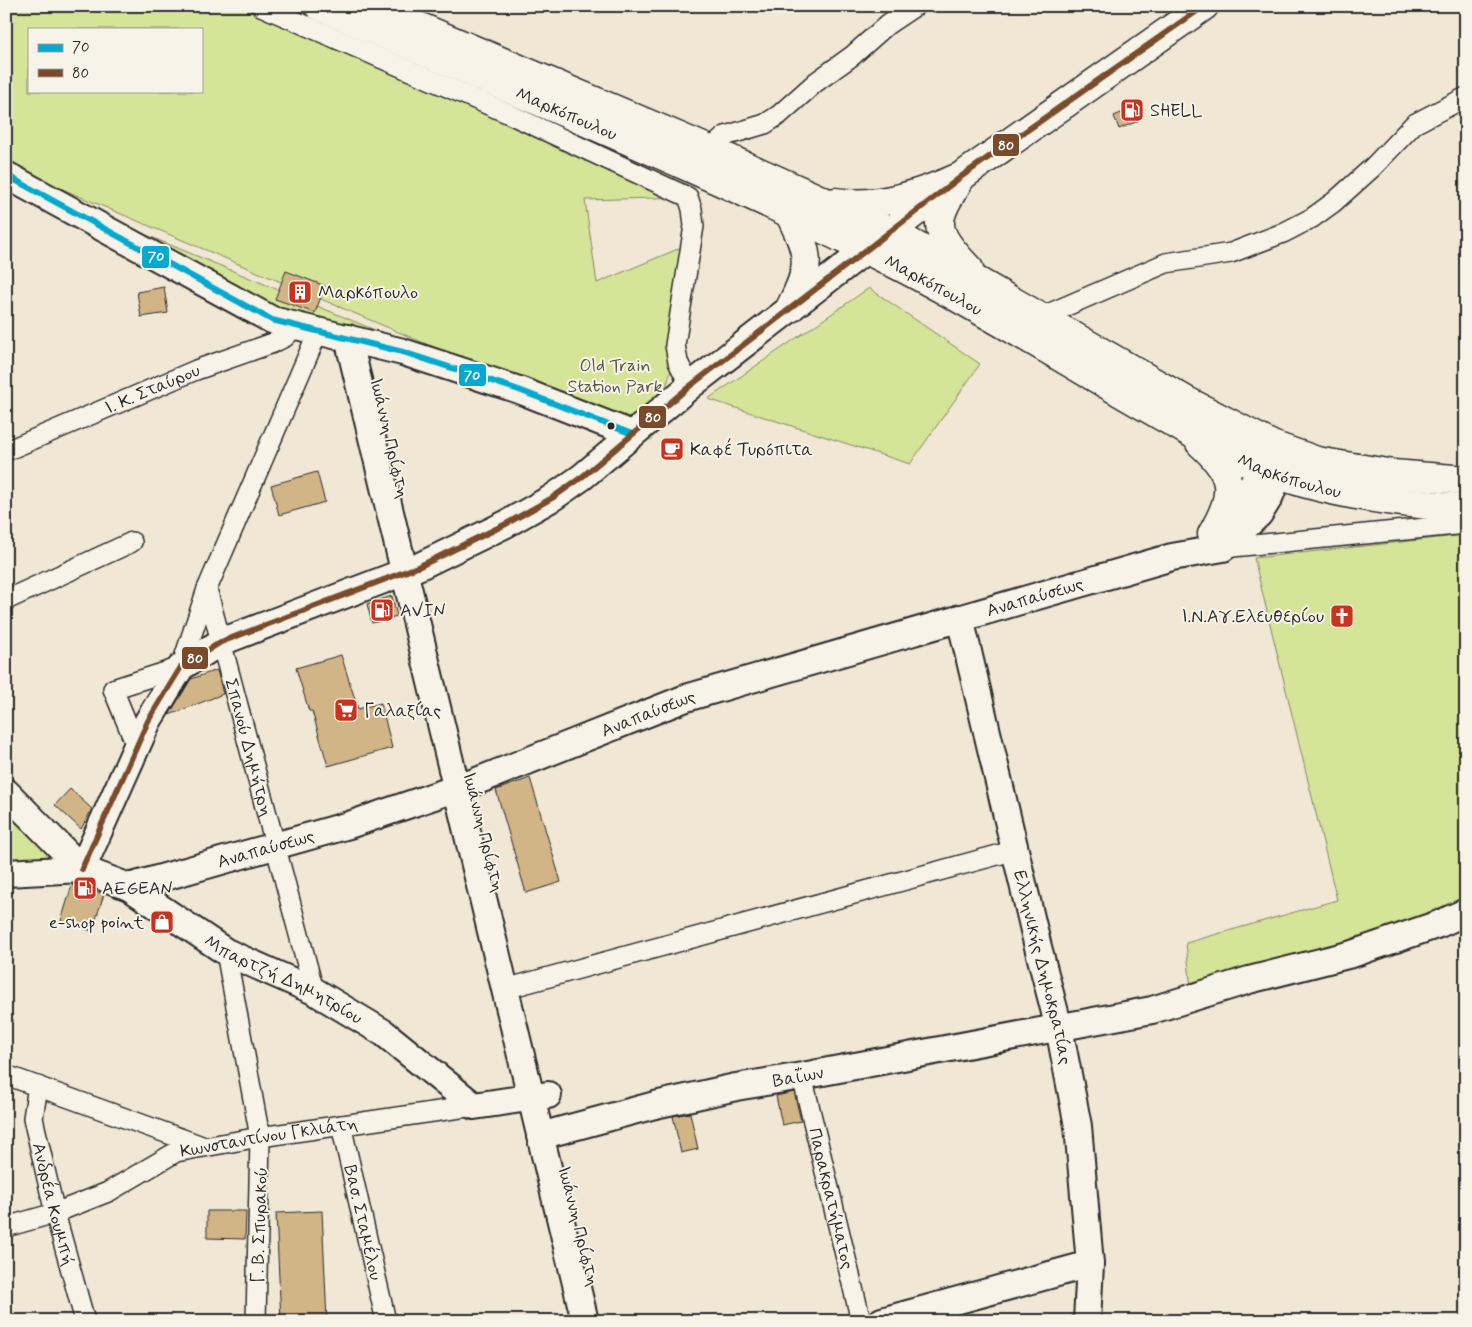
<svg xmlns="http://www.w3.org/2000/svg" width="1472" height="1327" viewBox="0 0 1472 1327" font-family="Mynerve,sans-serif">
  <style>
    .green { fill: #d5e498; stroke: #808862; fill-rule: evenodd }
    .building { fill: #d2b587; stroke: #2b2b2b }
    .lines { fill: none; stroke-linecap: round; stroke-linejoin: round }
    .street-casing { stroke: #2b2b2b; stroke-width: 22 }
    .secondary-casing { stroke: #2b2b2b; stroke-width: 30 }
    .primary-casing { stroke: #2b2b2b; stroke-width: 31 }
    .highway-casing { stroke: #2b2b2b; stroke-width: 31 }
    .street { stroke: #f7f3e8; stroke-width: 19 }
    .secondary { stroke: #f7f3e8; stroke-width: 26 }
    .primary { stroke: #f7f3e8; stroke-width: 28 }
    .highway { stroke: #f7f3e8; stroke-width: 28 }
    .bus-1-casing { stroke: #f7f3e8; stroke-width: 10 }
    .bus-2-casing { stroke: #f7f3e8; stroke-width: 10 }
    .bus-1 { stroke: #00a9ce; stroke-width: 6 }
    .bus-2 { stroke: #7a4b2a; stroke-width: 6 }
    .bus-dot { fill: #2b2b2b; stroke: #f7f3e8; stroke-width: 2 }
    .labels { text-anchor: middle; stroke-width: 4; stroke-linejoin: round; paint-order: stroke }
    .poi-label { font-size: 18px; fill: #2b2b2b; stroke: #f7f3e8; text-anchor: start }
    .street-label { font-size: 18px; fill: #2b2b2b; stroke: #f7f3e8 }
    .park-label { font-size: 18px; fill: #565946; stroke: #f7f3e8 }
    .line-badge { stroke: #f7f3e8; stroke-width: 2 }
    .badge-label { font-size: 14px; text-anchor: middle; font-weight: bold; fill: #fff }
  </style>
  <rect width="100%" height="100%" fill="#f0e7d5"/>
  <filter id="ink" filterUnits="userSpaceOnUse"><feTurbulence type="fractalNoise" baseFrequency=".02" numOctaves="2"/><feDisplacementMap in="SourceGraphic" scale="10" xChannelSelector="R" yChannelSelector="G"/><feConvolveMatrix kernelMatrix="1 2 1 2 8 2 1 2 1" color-interpolation-filters="sRGB"/></filter>
  <g filter="url(#ink)">
    <g class="green">
      <path d="M 6,6 L 258,6 L 688,197 L 585,200 L 597,283 L 685,246 L 676,351 L 652,440 L 6,165 ZM 29,29 L 201,29 L 201,91 L 29,91 Z"/>
      <path d="M 19,182 L 519,390 L 296,326 Z"/>
      <path d="M 869,288 L 980,364 L 910,464 L 708,399 Z"/>
      <path d="M 1466,535 L 1466,902 L 1347,946 L 1191,988 L 1186,943 L 1337,900 L 1254,558 Z"/>
      <path d="M 6,791 L 72,837 L 72,869 L 6,873 Z"/>
    </g>
    <g class="building">
      <path d="M 1133,108 L 1138,121 L 1119,129 L 1114,116 Z"/>
      <path d="M 286,271 L 325,286 L 315,313 L 275,299 Z"/>
      <path d="M 164,287 L 168,313 L 141,317 L 137,292 Z"/>
      <path d="M 317,472 L 325,502 L 279,515 L 271,485 Z"/>
      <path d="M 392,596 L 397,616 L 372,623 L 367,604 Z"/>
      <path d="M 341,655 L 358,709 L 381,703 L 392,748 L 328,766 L 312,711 L 309,711 L 296,668 Z"/>
      <path d="M 217,670 L 223,694 L 169,715 L 191,679 Z"/>
      <path d="M 530,778 L 561,882 L 526,893 L 496,790 Z"/>
      <path d="M 70,789 L 92,809 L 81,829 L 55,805 Z"/>
      <path d="M 72,885 L 104,894 L 92,931 L 61,921 Z"/>
      <path d="M 794,1092 L 801,1121 L 782,1125 L 776,1096 Z"/>
      <path d="M 690,1113 L 698,1149 L 681,1153 L 673,1116 Z"/>
      <path d="M 207,1211 L 246,1211 L 245,1239 L 207,1238 Z"/>
      <path d="M 322,1211 L 327,1321 L 281,1321 L 276,1213 Z"/>
    </g>
    <g class="lines">
      <g class="street-casing">
        <g id="street">
          <path d="M 261,6 L 507,113 L 688,197 L 692,209 L 694,226 L 675,345 L 678,362 L 690,386"/>
          <path d="M 710,150 L 725,136 L 765,124 L 779,115 L 816,82 L 852,56 L 888,24 L 915,6"/>
          <path d="M 1041,317 L 1166,263 L 1231,253 L 1283,233 L 1312,218 L 1334,202 L 1373,167 L 1414,124 L 1466,97"/>
          <path id="s1" d="M 6,451 L 196,370 L 273,343 L 285,337 L 296,326"/>
          <path d="M 1223,548 L 1466,524"/>
          <path id="s2" d="M 207,589 L 314,991"/>
          <path d="M 6,600 L 132,542"/>
          <path d="M 137,748 L 113,689 L 181,667 L 207,589 L 318,332"/>
          <path d="M 226,952 L 260,1137 L 256,1321"/>
          <path d="M 505,989 L 1016,850"/>
          <path d="M 6,1075 L 202,1146"/>
          <path id="s3" d="M 802,1076 L 861,1321"/>
          <path id="s4" d="M 38,1086 L 33,1118 L 35,1127 L 55,1213 L 85,1321"/>
          <path id="s5" d="M 341,1125 L 386,1321"/>
          <path id="s6" d="M 6,1227 L 55,1213 L 108,1192 L 176,1152 L 260,1137 L 474,1106"/>
        </g>
      </g>
      <g class="secondary-casing">
        <g id="secondary">
          <path d="M 6,175 L 272,320 L 403,352 L 519,390 L 632,434"/>
          <path d="M 348,338 L 585,1321"/>
          <path d="M 1215,532 C 1242,507 1256,481 1270,448"/>
          <path id="s7" d="M 960,618 L 1037,943 L 1059,1028 L 1078,1126 L 1090,1264 L 1087,1321"/>
          <path id="s8" d="M 6,792 L 82,869 L 129,887 L 226,952 L 314,991 L 384,1033 L 474,1106 L 548,1095"/>
          <path d="M 82,869 L 148,721 L 181,667 L 221,642 L 420,566 L 506,524 L 552,498 L 582,477 L 690,386 L 866,250"/>
          <path d="M 6,873 L 82,869"/>
          <path id="s9" d="M 129,887 L 349,825 L 472,783 L 686,698 L 1172,557 L 1223,548 L 1259,514 L 1269,498 L 1287,455"/>
          <path id="s10" d="M 540,1136 L 655,1105 L 736,1087 L 802,1076 L 1152,1010 L 1249,980 L 1352,954 L 1439,924 L 1466,912"/>
          <path d="M 882,1321 L 1090,1264"/>
        </g>
      </g>
      <g class="primary-casing">
        <path id="primary" d="M 873,245 L 962,176 L 1204,6"/>
      </g>
      <g class="highway-casing">
        <g id="highway">
          <path id="s11" d="M 319,6 C 512,91 708,171 897,265 C 981,308 1062,359 1144,406 C 1188,431 1232,459 1279,475 C 1335,495 1406,504 1466,508"/>
          <path d="M 371,6 L 710,150 L 890,231 L 1185,400 L 1272,445 L 1317,461 L 1393,474 L 1466,480"/>
          <path d="M 962,176 C 933,222 930,228 969,269"/>
          <path d="M 835,202 C 880,208 921,194 962,176"/>
          <path d="M 790,215 C 811,256 811,267 790,308"/>
          <path d="M 1200,443 C 1236,475 1235,495 1212,534"/>
        </g>
      </g>
      <use href="#street" class="street"/>
      <use href="#secondary" class="secondary"/>
      <use href="#primary" class="primary"/>
      <use href="#highway" class="highway"/>
      <g class="bus-1-casing">
        <path id="bus-1" d="M 6,175 L 272,320 L 403,352 L 519,390 L 632,434"/>
      </g>
      <g class="bus-2-casing">
        <path id="bus-2" d="M 82,869 L 148,721 L 181,667 L 221,642 L 420,566 L 506,524 L 552,498 L 582,477 L 690,386 L 962,176 L 1204,6"/>
      </g>
      <use href="#bus-1" class="bus-1"/>
      <use href="#bus-2" class="bus-2"/>
    </g>
  </g>
  <defs>
    <g id="fuel-square" transform="scale(1.25)"><rect x="-9" y="-9" width="18" height="18" rx="4" fill="#c8321e" stroke="#f7f3e8"/><path d="M-5.5-6h7V0h2V4h1.3V-2.5L3-4.5l.8-.8L6-3V5H2.5V1h-1V6h-7ZM-4.2-4.7v3.2H.2V-4.7Z" fill="#fff"/></g>
    <g id="building-square" transform="scale(1.25)"><rect x="-9" y="-9" width="18" height="18" rx="4" fill="#c8321e" stroke="#f7f3e8"/><path d="M-4-6H4V6H1V3H-1V6H-4ZM-2.5-4.3h1.7v1.8h-1.7ZM.8-4.3h1.7v1.8H.8ZM-2.5-1h1.7V.8h-1.7ZM.8-1h1.7V.8H.8Z" fill="#fff"/></g>
    <g id="cafe-square" transform="scale(1.25)"><rect x="-9" y="-9" width="18" height="18" rx="4" fill="#c8321e" stroke="#f7f3e8"/><path d="M-5.5-4.5H6V0H3Q3 3.5 0 3.5H-2.5Q-5.5 3.5-5.5 0ZM3-3.2v2h1.7v-2ZM-6 4.5H4V6H-6Z" fill="#fff"/></g>
    <g id="church-square" transform="scale(1.25)"><rect x="-9" y="-9" width="18" height="18" rx="4" fill="#c8321e" stroke="#f7f3e8"/><path d="M-1.2-6h2.4v3.5h3.3v2.4h-3.3V6h-2.4V-.1h-3.3v-2.4h3.3Z" fill="#fff"/></g>
    <g id="supermarket-square" transform="scale(1.25)"><rect x="-9" y="-9" width="18" height="18" rx="4" fill="#c8321e" stroke="#f7f3e8"/><path d="M-6-5.5h2.5l.6 2H6L4.5 2H-2.5L-4.4-4H-6ZM-1.5 3.2a1.3 1.3 0 1 0 .1 0ZM3 3.2a1.3 1.3 0 1 0 .1 0Z" fill="#fff"/></g>
    <g id="shop-square" transform="scale(1.25)"><rect x="-9" y="-9" width="18" height="18" rx="4" fill="#c8321e" stroke="#f7f3e8"/><path d="M-5-2.5h2.3a2.7 3.5 0 0 1 5.4 0H5L5.5 6h-11ZM-1.5-2.5h3a1.5 2.3 0 0 0-3 0Z" fill="#fff"/></g>
  </defs>
  <g fill-rule="evenodd">
    <use href="#fuel-square" x="1132" y="110"/>
    <use href="#building-square" x="300" y="292"/>
    <use href="#cafe-square" x="672" y="449"/>
    <use href="#fuel-square" x="382" y="610"/>
    <use href="#church-square" x="1342" y="616"/>
    <use href="#supermarket-square" x="346" y="710"/>
    <use href="#fuel-square" x="85" y="888"/>
    <use href="#shop-square" x="162" y="922"/>
  </g>
  <circle class="bus-dot" cx="611" cy="426" r="4.5"/>
  <g class="labels">
    <g class="poi-label">
      <text x="1150" y="116">SHELL</text>
      <text x="318" y="298">Μαρκόπουλο</text>
      <text x="690" y="455">Καφέ Τυρóπιτα</text>
      <text x="400" y="616">AVIN</text>
      <text x="1324" y="622" text-anchor="end">Ι.Ν.Αγ.Ελευθερίου</text>
      <text x="364" y="716">Γαλαξίας</text>
      <text x="102" y="894">AEGEAN</text>
      <text x="144" y="928" text-anchor="end">e-shop point</text>
    </g>
    <g class="street-label">
      <text dy="6" stroke="none"><textPath href="#s11" startOffset="270">Μαρκόπουλου</textPath></text>
      <text dy="6" stroke="none"><textPath href="#s11" startOffset="675">Μαρκόπουλου</textPath></text>
      <text dy="6" stroke="none"><textPath href="#s1" startOffset="159">Ι. Κ. Σταύρου</textPath></text>
      <text transform="translate(390 438) rotate(77)" y="6">Ιωάννη Πρίφτη</text>
      <text dy="6" stroke="none"><textPath href="#s11" startOffset="1080">Μαρκόπουλου</textPath></text>
      <text dy="6" stroke="none"><textPath href="#s9" startOffset="952">Αναπαύσεως</textPath></text>
      <text dy="6" stroke="none"><textPath href="#s9" startOffset="548">Αναπαύσεως</textPath></text>
      <text dy="6" stroke="none"><textPath href="#s2" startOffset="164">Σπανού Δημήτρη</textPath></text>
      <text transform="translate(484 832) rotate(76)" y="6">Ιωάννη Πρίφτη</text>
      <text dy="6" stroke="none"><textPath href="#s9" startOffset="142">Αναπαύσεως</textPath></text>
      <text dy="6" stroke="none"><textPath href="#s7" startOffset="359">Ελληνικής Δημοκρατίας</textPath></text>
      <text dy="6" stroke="none"><textPath href="#s8" startOffset="339">Μπαρτζή Δημητρίου</textPath></text>
      <text dy="6" stroke="none"><textPath href="#s10" startOffset="265">Βαΐων</textPath></text>
      <text dy="6" stroke="none"><textPath href="#s6" startOffset="281">Κωνσταντίνου Γκλιάτη</textPath></text>
      <text dy="6" stroke="none"><textPath href="#s3" startOffset="126">Παρακρατήματος</textPath></text>
      <text dy="6" stroke="none"><textPath href="#s4" startOffset="121">Ανδρέα Κουμπή</textPath></text>
      <text dy="6" stroke="none"><textPath href="#s5" startOffset="100">Βασ. Σταμέλου</textPath></text>
      <text transform="translate(259 1225) rotate(-88)" y="6">Γ. Β. Σπυρακού</text>
      <text transform="translate(579 1226) rotate(76)" y="6">Ιωάννη Πρίφτη</text>
    </g>
    <g class="park-label">
      <text x="615" y="371">Old Train<tspan x="615" dy="21">Station Park</tspan></text>
    </g>
  </g>
  <g class="line-badge">
    <rect x="992" y="133" width="28" height="24" rx="5" fill="#7a4b2a"/>
    <rect x="141" y="245" width="29" height="24" rx="5" fill="#00a9ce"/>
    <rect x="458" y="363" width="29" height="24" rx="5" fill="#00a9ce"/>
    <rect x="638" y="405" width="29" height="24" rx="5" fill="#7a4b2a"/>
    <rect x="181" y="646" width="28" height="24" rx="5" fill="#7a4b2a"/>
  </g>
  <g class="badge-label">
    <text x="1006" y="150">80</text>
    <text x="156" y="261">70</text>
    <text x="472" y="380">70</text>
    <text x="653" y="422">80</text>
    <text x="195" y="663">80</text>
  </g>
  <rect width="1472" height="1327" fill="none" stroke="#f7f3e8" stroke-width="25"/>
  <rect x="12" y="12" width="1447" height="1302" fill="none" stroke="#2b2b2b" stroke-width="2" filter="url(#ink)"/>
  <rect x="28" y="28" width="175" height="65" fill="#f7f3e8" stroke="#a5a39c"/>
  <rect x="38" y="44" width="25" height="8" fill="#00a9ce" stroke="#a5a39c"/>
  <text x="72" y="52" font-size="15" fill="#2b2b2b">70</text>
  <rect x="38" y="69" width="25" height="8" fill="#7a4b2a" stroke="#a5a39c"/>
  <text x="72" y="78" font-size="15" fill="#2b2b2b">80</text>
</svg>
